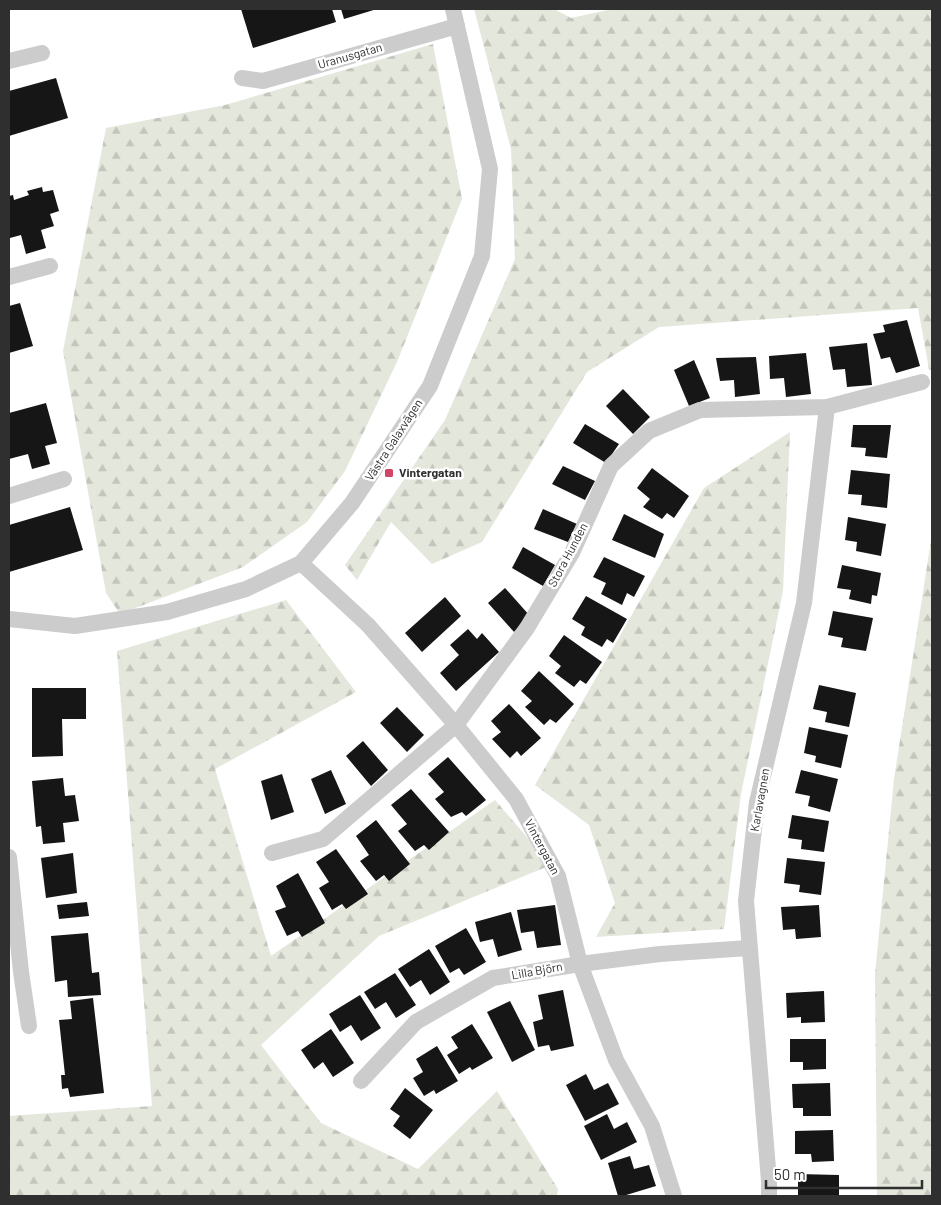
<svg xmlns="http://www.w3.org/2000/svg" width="941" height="1205" viewBox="0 0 941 1205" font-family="Barlow,sans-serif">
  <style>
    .forest { fill: url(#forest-firs) }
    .building { fill: #161616 }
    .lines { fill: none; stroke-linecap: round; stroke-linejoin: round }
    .street { stroke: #ccc; stroke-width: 16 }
    .poi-dot { fill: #d14666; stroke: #fff; stroke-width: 2 }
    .labels { text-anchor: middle; stroke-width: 5; stroke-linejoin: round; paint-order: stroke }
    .street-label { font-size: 12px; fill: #2f2f2f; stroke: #fff }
    .poi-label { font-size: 12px; font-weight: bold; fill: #2f2f2f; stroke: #fff; text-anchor: start }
  </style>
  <defs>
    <pattern id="forest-firs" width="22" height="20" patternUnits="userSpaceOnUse" patternTransform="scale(1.25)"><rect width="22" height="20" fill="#e4e7dc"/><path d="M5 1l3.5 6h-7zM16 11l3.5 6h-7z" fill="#c4c6bd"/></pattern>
  </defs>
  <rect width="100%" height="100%" fill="#fff"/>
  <g class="forest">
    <path d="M 474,9 L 554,9 L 571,18 L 612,9 L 932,9 L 932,371 L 929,369 L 918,308 L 659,327 L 587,372 L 482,542 L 432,564 L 391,522 L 357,580 L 345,565 L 445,420 L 515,259 L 511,149 Z"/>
    <path d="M 433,44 L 462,199 L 397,362 L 345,471 L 307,522 L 243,567 L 120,614 L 106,593 L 63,351 L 106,128 L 225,105 Z"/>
    <path d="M 790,432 L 783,591 L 741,794 L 724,929 L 596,937 L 615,903 L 589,825 L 535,785 L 704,488 Z"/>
    <path d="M 932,534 L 932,1196 L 877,1196 L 875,974 L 894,779 Z"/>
    <path d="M 286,600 L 356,692 L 215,769 L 271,956 L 495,800 L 551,865 L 379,936 L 261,1045 L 321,1123 L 418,1169 L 497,1091 L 558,1189 L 557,1196 L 9,1196 L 9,1116 L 152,1106 L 117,651 Z"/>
  </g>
  <g class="building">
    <path d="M 241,9 L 332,9 L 336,22 L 253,48 Z"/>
    <path d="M 341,9 L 377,9 L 344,19 Z"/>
    <path d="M 56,78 L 68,118 L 9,136 L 9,91 Z"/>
    <path d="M 42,187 L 43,192 L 53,190 L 59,211 L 50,214 L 54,226 L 41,230 L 46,248 L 26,254 L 21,235 L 10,238 L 9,233 L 9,196 L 13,195 L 14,200 L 29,195 L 27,191 Z"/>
    <path d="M 20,303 L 33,346 L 9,353 L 9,306 Z"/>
    <path d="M 907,320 L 920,366 L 896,373 L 890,357 L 881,359 L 873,334 L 885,332 L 883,325 Z"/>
    <path d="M 867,343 L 872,385 L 847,387 L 845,369 L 833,370 L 829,347 Z"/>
    <path d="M 806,353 L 811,394 L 786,397 L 784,378 L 770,379 L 769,356 Z"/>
    <path d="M 756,357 L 760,394 L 735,397 L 734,380 L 720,381 L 716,358 Z"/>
    <path d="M 694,360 L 710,398 L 689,406 L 674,370 Z"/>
    <path d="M 623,389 L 650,417 L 633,434 L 606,406 Z"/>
    <path d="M 46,403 L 57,443 L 45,446 L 50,464 L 32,469 L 28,454 L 9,459 L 9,413 Z"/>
    <path d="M 585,424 L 619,444 L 606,463 L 573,443 Z"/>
    <path d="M 853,425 L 891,425 L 887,458 L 865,456 L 866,448 L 851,447 Z"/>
    <path d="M 563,466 L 595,481 L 585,500 L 552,484 Z"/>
    <path d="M 652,468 L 689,496 L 674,518 L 667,513 L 662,519 L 643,507 L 650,499 L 637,488 Z"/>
    <path d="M 851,470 L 890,474 L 887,508 L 861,505 L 862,495 L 848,494 Z"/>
    <path d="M 70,507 L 83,550 L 9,572 L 9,525 Z"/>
    <path d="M 543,509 L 577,524 L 568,542 L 534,529 Z"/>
    <path d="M 624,514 L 664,534 L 655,558 L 612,540 Z"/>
    <path d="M 848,517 L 886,524 L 881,556 L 856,551 L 857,542 L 845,540 Z"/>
    <path d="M 523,547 L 555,565 L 543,586 L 512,568 Z"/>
    <path d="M 604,557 L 645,576 L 634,597 L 627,593 L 622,605 L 601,594 L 606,583 L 593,577 Z"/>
    <path d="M 842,565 L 881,573 L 877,596 L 872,595 L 871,604 L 849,599 L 851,590 L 837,588 Z"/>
    <path d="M 505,588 L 530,616 L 514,632 L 488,603 Z"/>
    <path d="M 586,596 L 627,619 L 613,643 L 607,639 L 602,647 L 581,635 L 585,627 L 572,619 Z"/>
    <path d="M 445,597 L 461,616 L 422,652 L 405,633 Z"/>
    <path d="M 833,611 L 873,618 L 866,651 L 841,647 L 843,638 L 828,635 Z"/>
    <path d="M 468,629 L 477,639 L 482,633 L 499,652 L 456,691 L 440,673 L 459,655 L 450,645 Z"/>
    <path d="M 564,635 L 602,662 L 586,684 L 580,680 L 574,687 L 555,673 L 561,666 L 549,656 Z"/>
    <path d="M 539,671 L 574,704 L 556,723 L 550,719 L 544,725 L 525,707 L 532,701 L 521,691 Z"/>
    <path d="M 819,685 L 856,693 L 849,727 L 825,722 L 827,712 L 813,709 Z"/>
    <path d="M 32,688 L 86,688 L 86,719 L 62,719 L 63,756 L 32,757 Z"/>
    <path d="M 509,704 L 541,738 L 521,756 L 517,751 L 510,758 L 492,739 L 501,732 L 491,721 Z"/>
    <path d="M 397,707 L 424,735 L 407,752 L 380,723 Z"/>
    <path d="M 809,727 L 848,735 L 841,768 L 815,762 L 816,756 L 804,753 Z"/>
    <path d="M 363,741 L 388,770 L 371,786 L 346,756 Z"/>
    <path d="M 448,757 L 486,800 L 466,816 L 462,812 L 451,817 L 435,799 L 444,792 L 428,774 Z"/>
    <path d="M 331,770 L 346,804 L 325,814 L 311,779 Z"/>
    <path d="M 801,770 L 838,779 L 830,812 L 808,806 L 810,796 L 795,793 Z"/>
    <path d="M 282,774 L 294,812 L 271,820 L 261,781 Z"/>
    <path d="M 63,778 L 65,796 L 75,795 L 79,821 L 63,823 L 65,842 L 43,844 L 41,826 L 36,827 L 32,781 Z"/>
    <path d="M 411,789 L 449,832 L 429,850 L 424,845 L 415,851 L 398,831 L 407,824 L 391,805 Z"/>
    <path d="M 792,815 L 829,821 L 824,852 L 801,849 L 802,840 L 788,838 Z"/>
    <path d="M 376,820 L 410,864 L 389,881 L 384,875 L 376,881 L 360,861 L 369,855 L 356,836 Z"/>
    <path d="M 336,849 L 368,894 L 346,909 L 342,904 L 332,910 L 319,888 L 329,882 L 316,862 Z"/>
    <path d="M 73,853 L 77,893 L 46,898 L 41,858 Z"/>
    <path d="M 787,858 L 825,862 L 821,895 L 799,892 L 800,885 L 784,883 Z"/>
    <path d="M 298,873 L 325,923 L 302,937 L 298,931 L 287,936 L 275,911 L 286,907 L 276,886 Z"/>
    <path d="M 87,902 L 89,916 L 59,919 L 57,905 Z"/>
    <path d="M 555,905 L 561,945 L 537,948 L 534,931 L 521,933 L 517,910 Z"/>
    <path d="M 819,905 L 821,937 L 796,939 L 795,929 L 783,930 L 781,907 Z"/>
    <path d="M 511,912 L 522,950 L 498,957 L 493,939 L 480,942 L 475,922 Z"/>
    <path d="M 466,928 L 486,962 L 464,975 L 459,968 L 450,973 L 435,946 Z"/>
    <path d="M 88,933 L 92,973 L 99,972 L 101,995 L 68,997 L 67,980 L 55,982 L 51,936 Z"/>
    <path d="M 429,949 L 450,982 L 430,995 L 421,980 L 410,987 L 398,969 Z"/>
    <path d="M 395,973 L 416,1005 L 396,1018 L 386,1002 L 375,1009 L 364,992 Z"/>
    <path d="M 563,990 L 574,1046 L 551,1051 L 549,1045 L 538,1047 L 533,1022 L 543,1019 L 538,995 Z"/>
    <path d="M 824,991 L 825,1022 L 801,1023 L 801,1017 L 787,1018 L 786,993 Z"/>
    <path d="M 360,995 L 381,1028 L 361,1041 L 351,1025 L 340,1032 L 329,1014 Z"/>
    <path d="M 93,998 L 104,1093 L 70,1097 L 68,1088 L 62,1089 L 61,1075 L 65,1075 L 59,1020 L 72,1019 L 70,1001 Z"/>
    <path d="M 510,1001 L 535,1050 L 512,1062 L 487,1012 Z"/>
    <path d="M 472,1024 L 493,1058 L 472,1070 L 470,1067 L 459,1074 L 447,1055 L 458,1048 L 451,1037 Z"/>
    <path d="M 331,1029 L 354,1063 L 333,1077 L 323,1062 L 314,1069 L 301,1050 Z"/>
    <path d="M 790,1039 L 826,1039 L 826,1069 L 803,1070 L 803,1062 L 790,1062 Z"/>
    <path d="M 437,1046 L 458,1081 L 436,1094 L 434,1090 L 424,1096 L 413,1078 L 423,1072 L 416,1059 Z"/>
    <path d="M 586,1074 L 594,1090 L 608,1083 L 619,1104 L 585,1121 L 566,1085 Z"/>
    <path d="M 830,1083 L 831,1116 L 803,1116 L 803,1108 L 793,1108 L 792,1084 Z"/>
    <path d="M 405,1088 L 433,1110 L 410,1139 L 393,1126 L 400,1116 L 390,1109 Z"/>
    <path d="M 607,1114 L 614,1129 L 627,1122 L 637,1142 L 601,1160 L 584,1126 Z"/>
    <path d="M 833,1130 L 834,1161 L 812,1162 L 811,1154 L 795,1154 L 795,1131 Z"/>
    <path d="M 630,1156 L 634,1169 L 649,1165 L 656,1186 L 623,1196 L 618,1196 L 608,1163 Z"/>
    <path d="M 798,1174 L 839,1175 L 839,1196 L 798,1196 Z"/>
  </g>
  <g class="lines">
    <g class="street">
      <path d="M 9,61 L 42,53"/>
      <path d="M 242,78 L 263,81 L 457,26"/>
      <path d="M 9,277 L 50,266"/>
      <path d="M 9,496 L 64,479"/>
      <path d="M 301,563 L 368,625 L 456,725 L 516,799 L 558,876 L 580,964 L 616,1060 L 652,1126 L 674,1196"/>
      <path d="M 9,619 L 75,626 L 167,612 L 246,589 L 301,563 L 352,503 L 430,386 L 482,256 L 490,169 L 453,9"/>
      <path d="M 272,853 L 323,839 L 456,725 L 527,628 L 572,553 L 611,466 L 649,431 L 700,410 L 827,407 L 922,382"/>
      <path d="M 9,857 L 21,972 L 29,1026"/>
      <path d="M 361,1081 L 416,1022 L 493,978 L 580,964 L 660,954 L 749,948"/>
      <path d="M 769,1196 L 769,1181 L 746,901 L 757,802 L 804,603 L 827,407"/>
    </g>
  </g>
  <rect class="poi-dot" x="384" y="468" width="10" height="10" rx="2.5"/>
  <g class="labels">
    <g class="street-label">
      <text transform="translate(350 56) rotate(-16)" y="4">Uranusgatan</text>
      <text transform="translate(394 440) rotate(-57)" y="4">Västra Galaxvägen</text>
      <text transform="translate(568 555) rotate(-62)" y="4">Stora Hunden</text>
      <text transform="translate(760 800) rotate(-80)" y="4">Karlavagnen</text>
      <text transform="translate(542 847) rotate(62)" y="4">Vintergatan</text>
      <text transform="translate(537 971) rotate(-10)" y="4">Lilla Björn</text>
    </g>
    <g class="poi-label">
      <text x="399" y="477">Vintergatan</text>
    </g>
  </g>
  <rect width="941" height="1205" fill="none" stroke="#2f2f2f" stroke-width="20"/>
  <path d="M766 1180v8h156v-8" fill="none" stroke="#2f2f2f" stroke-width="2.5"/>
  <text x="774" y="1180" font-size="15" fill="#2f2f2f" stroke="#ffffff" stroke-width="4" paint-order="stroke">50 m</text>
</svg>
